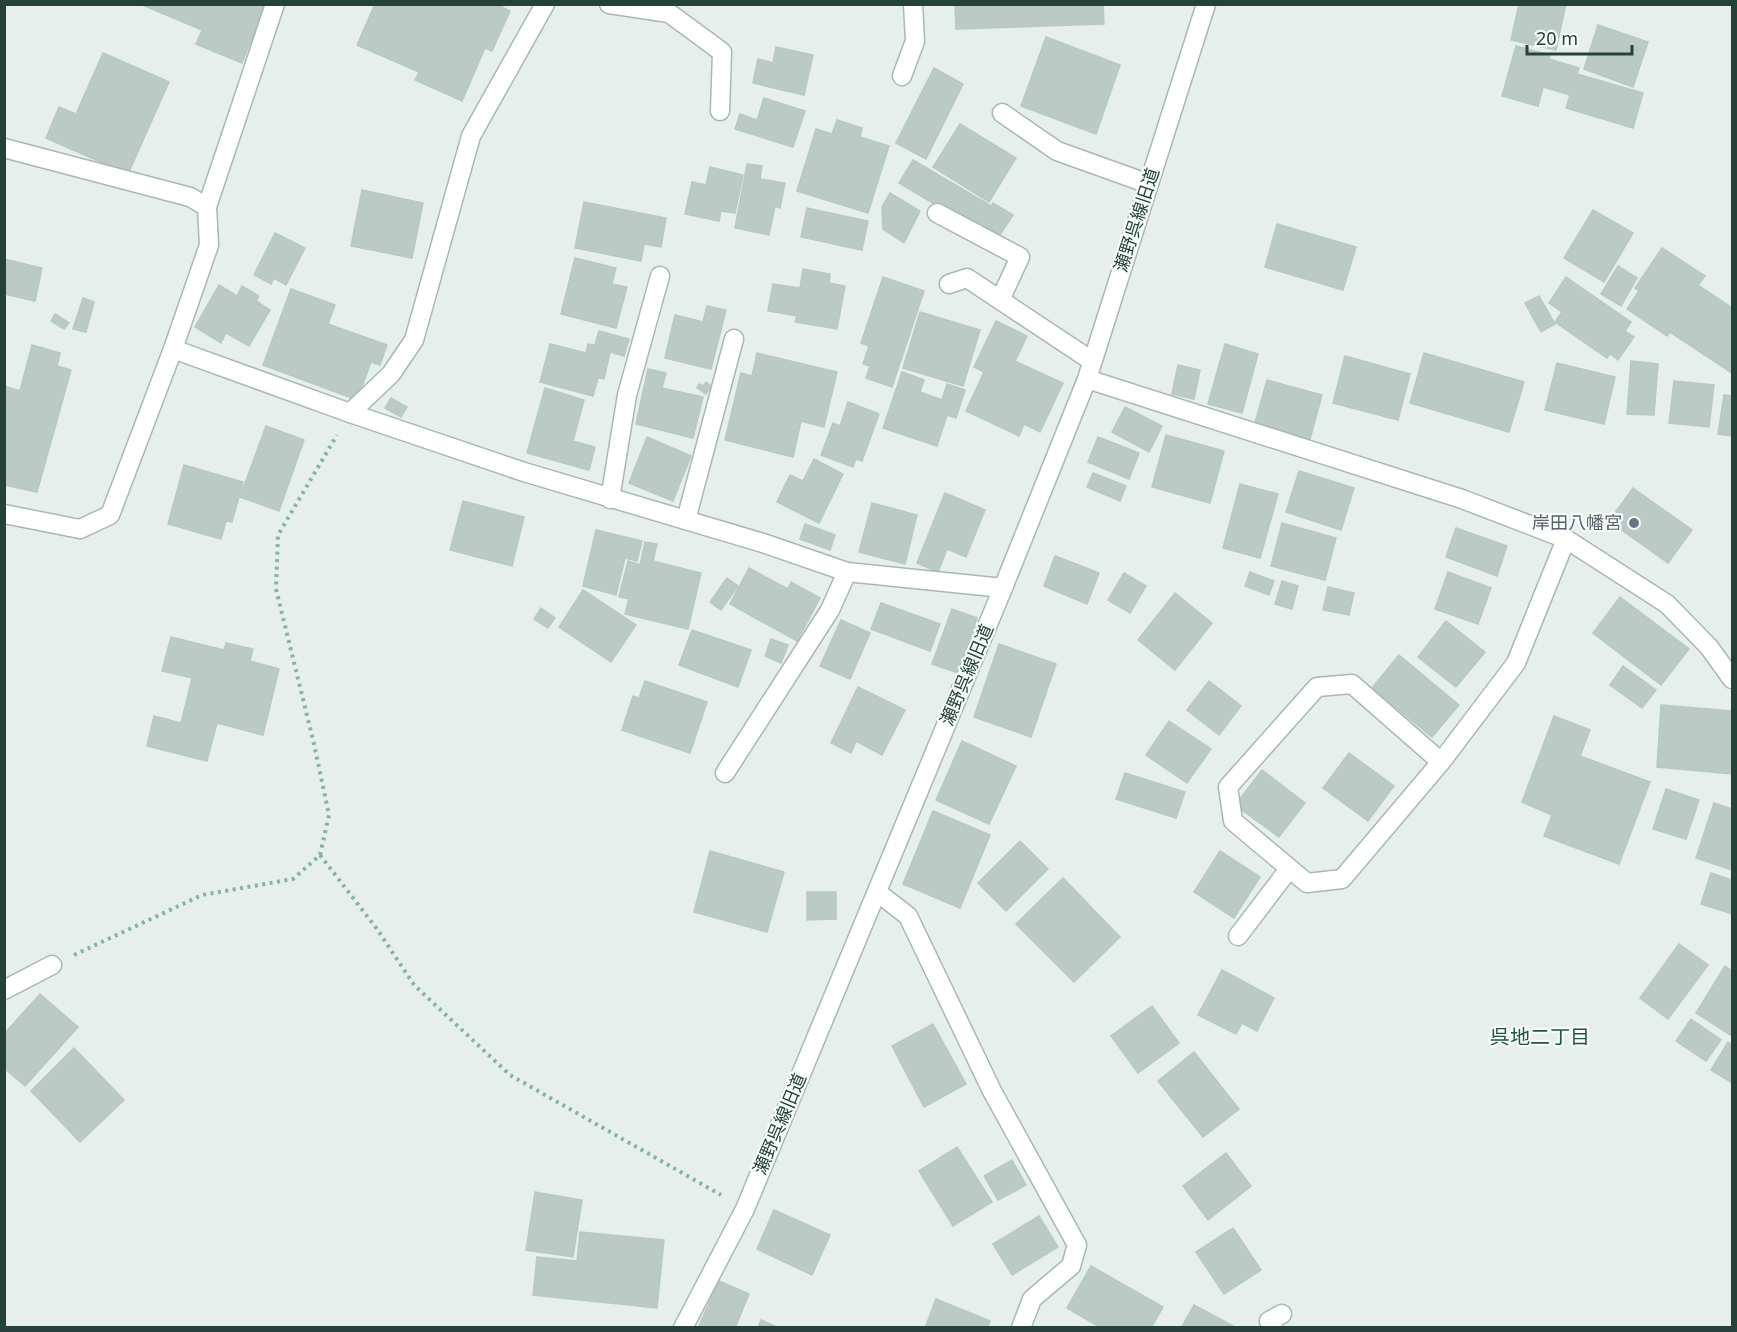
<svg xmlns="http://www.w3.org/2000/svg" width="1737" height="1332" viewBox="0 0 1737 1332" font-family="'Noto Sans','Noto Sans JP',sans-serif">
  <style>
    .building { fill: #bbcac4; stroke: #b8c9c2; stroke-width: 1.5 }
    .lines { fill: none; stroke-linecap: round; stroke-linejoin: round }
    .lane-casing { stroke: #a8b8b2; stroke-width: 21 }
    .street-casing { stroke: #a8b8b2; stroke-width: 21 }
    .path { stroke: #86b3a5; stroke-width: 4; stroke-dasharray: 3 4.5; stroke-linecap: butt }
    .lane { stroke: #fff; stroke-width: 18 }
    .street { stroke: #fff; stroke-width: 18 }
    .worship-dot { fill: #6b7280; stroke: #f7fbf9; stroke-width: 2 }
    .labels { text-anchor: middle; stroke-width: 4.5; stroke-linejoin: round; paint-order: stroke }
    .street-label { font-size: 18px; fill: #24423a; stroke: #f7fbf9 }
    .worship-label { font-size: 18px; fill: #5b616d; stroke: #f7fbf9; text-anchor: end }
    .neighbourhood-label { font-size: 20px; fill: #1f5548; stroke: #f7fbf9 }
  </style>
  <rect width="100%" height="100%" fill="#e6efeb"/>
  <g class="building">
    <path d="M 140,4 L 266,4 L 242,63 L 196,44 L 202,30 Z"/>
    <path d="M 375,4 L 496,4 L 510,11 L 492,51 L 485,48 L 462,101 L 415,80 L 419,72 L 357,45 Z"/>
    <path d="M 955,4 L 1103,4 L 1104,24 L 956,29 Z"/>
    <path d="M 1519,4 L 1566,4 L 1556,50 L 1511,40 Z"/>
    <path d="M 1598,25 L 1648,42 L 1633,87 L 1584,69 Z"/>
    <path d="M 1046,37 L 1120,65 L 1096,134 L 1021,106 Z"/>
    <path d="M 1516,46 L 1550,55 L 1549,59 L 1579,68 L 1577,74 L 1643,93 L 1633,128 L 1566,108 L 1570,95 L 1543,87 L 1538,106 L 1502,96 Z"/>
    <path d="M 776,47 L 813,55 L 804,95 L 753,83 L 758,59 L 773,63 Z"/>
    <path d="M 103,53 L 169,82 L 128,174 L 46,138 L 59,107 L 76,114 Z"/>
    <path d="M 934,68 L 963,84 L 926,159 L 896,143 Z"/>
    <path d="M 764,98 L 805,111 L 793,147 L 735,129 L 740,114 L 757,120 Z"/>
    <path d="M 837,120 L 862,128 L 860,137 L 889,146 L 868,213 L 797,191 L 816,129 L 832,134 Z"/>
    <path d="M 960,124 L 1016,158 L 989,202 L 933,167 Z"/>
    <path d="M 913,160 L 991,206 L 993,203 L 1013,215 L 1000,235 L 979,222 L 976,229 L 899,183 Z"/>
    <path d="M 747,164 L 762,166 L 760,179 L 785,183 L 780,208 L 775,206 L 769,235 L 735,228 Z"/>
    <path d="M 710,167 L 743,175 L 735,213 L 721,211 L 719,221 L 685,214 L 692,182 L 706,185 Z"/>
    <path d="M 362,190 L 423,203 L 412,258 L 351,246 Z"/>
    <path d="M 890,193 L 920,211 L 904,243 L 883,229 L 882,207 Z"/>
    <path d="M 584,202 L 666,218 L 661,247 L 644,244 L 641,261 L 575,248 Z"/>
    <path d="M 807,208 L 868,221 L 862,250 L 801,237 Z"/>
    <path d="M 1593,210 L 1633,233 L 1604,282 L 1564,258 Z"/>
    <path d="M 1277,224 L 1356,247 L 1343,290 L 1265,267 Z"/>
    <path d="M 275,233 L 305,248 L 286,285 L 274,278 L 271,284 L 254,275 Z"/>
    <path d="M 1662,248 L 1705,276 L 1698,285 L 1732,308 L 1732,373 L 1670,332 L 1667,336 L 1627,309 L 1639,291 L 1635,288 Z"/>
    <path d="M 575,258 L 616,268 L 612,284 L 627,287 L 616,328 L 561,314 Z"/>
    <path d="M 4,259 L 42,268 L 35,301 L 4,294 Z"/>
    <path d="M 1618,266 L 1637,278 L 1621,306 L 1601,294 Z"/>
    <path d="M 803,269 L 830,274 L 829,283 L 845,286 L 837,329 L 795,322 L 797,316 L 768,311 L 773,284 L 800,288 Z"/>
    <path d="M 883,277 L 924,291 L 892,387 L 866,378 L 870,366 L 863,364 L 869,346 L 861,343 Z"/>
    <path d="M 1566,277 L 1631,322 L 1625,331 L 1634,337 L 1618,360 L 1610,354 L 1607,358 L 1555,322 L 1562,312 L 1549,303 Z"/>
    <path d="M 219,285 L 237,296 L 242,286 L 259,296 L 256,301 L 270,310 L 249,346 L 226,333 L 221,343 L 195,327 Z"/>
    <path d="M 291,289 L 335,305 L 328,324 L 387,345 L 380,365 L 371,362 L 357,400 L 263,365 Z"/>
    <path d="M 1539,296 L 1555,324 L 1541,332 L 1525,303 Z"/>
    <path d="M 83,298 L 94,302 L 86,332 L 73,329 Z"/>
    <path d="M 707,306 L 726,310 L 711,369 L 665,358 L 675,315 L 703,322 Z"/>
    <path d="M 920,312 L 980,330 L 963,386 L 903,368 Z"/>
    <path d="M 55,314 L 69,323 L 64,329 L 51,321 Z"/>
    <path d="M 996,321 L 1027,336 L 1015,361 L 1063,383 L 1040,432 L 1024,424 L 1019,436 L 966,411 L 984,372 L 974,367 Z"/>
    <path d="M 599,331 L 629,339 L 624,356 L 610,352 L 604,379 L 598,378 L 593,396 L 540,382 L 550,344 L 586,353 L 588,344 L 595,345 Z"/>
    <path d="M 1225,344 L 1258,354 L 1242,413 L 1208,404 Z"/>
    <path d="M 32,345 L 60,353 L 57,366 L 71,370 L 37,492 L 4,485 L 4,386 L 20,391 Z"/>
    <path d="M 757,353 L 837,372 L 824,427 L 801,421 L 793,457 L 725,440 L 741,373 L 752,376 Z"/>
    <path d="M 1424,353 L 1524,382 L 1509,432 L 1410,403 Z"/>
    <path d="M 1345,356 L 1410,374 L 1398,420 L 1333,403 Z"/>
    <path d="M 1631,361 L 1658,364 L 1654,415 L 1627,414 Z"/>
    <path d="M 1557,363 L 1615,377 L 1604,424 L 1545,410 Z"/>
    <path d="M 1178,365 L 1200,370 L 1194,399 L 1172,394 Z"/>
    <path d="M 648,369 L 666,373 L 662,388 L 703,397 L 693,438 L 636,424 Z"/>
    <path d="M 902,372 L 924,380 L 920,392 L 942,400 L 947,384 L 965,390 L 956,418 L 947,415 L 937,446 L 883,428 Z"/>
    <path d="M 1267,380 L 1322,395 L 1310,439 L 1255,423 Z"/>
    <path d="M 1674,381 L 1714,385 L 1709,427 L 1669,423 Z"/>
    <path d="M 706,382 L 711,386 L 706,394 L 697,388 L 699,384 L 703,386 Z"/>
    <path d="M 545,388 L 584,400 L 573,441 L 595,447 L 589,470 L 527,453 Z"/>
    <path d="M 1724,395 L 1732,396 L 1732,436 L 1718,434 Z"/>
    <path d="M 391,398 L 407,407 L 401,417 L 385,408 Z"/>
    <path d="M 848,402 L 879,414 L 862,461 L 856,459 L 853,467 L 821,455 L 833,423 L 840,426 Z"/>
    <path d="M 1125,407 L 1162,426 L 1149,452 L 1112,432 Z"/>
    <path d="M 266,426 L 304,440 L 279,511 L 240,497 Z"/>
    <path d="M 1166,435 L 1224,451 L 1210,503 L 1152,487 Z"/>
    <path d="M 647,437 L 691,456 L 673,501 L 629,483 Z"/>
    <path d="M 1098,437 L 1139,453 L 1129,479 L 1088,462 Z"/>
    <path d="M 814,459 L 843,474 L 819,523 L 777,502 L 790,475 L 803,481 Z"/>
    <path d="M 184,465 L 243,482 L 232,522 L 226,521 L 221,539 L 168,524 Z"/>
    <path d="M 1299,471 L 1354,488 L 1341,530 L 1286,512 Z"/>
    <path d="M 1093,473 L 1126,486 L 1120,501 L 1087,487 Z"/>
    <path d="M 1240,484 L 1278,494 L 1260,558 L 1223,548 Z"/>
    <path d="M 1633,488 L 1692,530 L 1668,563 L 1609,521 Z"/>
    <path d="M 945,493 L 985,510 L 966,557 L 947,549 L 938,572 L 917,563 Z"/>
    <path d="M 463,501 L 524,517 L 512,566 L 450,550 Z"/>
    <path d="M 872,503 L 917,515 L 905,564 L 859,552 Z"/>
    <path d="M 1282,523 L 1336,538 L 1325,580 L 1271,566 Z"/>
    <path d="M 805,524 L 835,535 L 830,550 L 800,539 Z"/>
    <path d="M 1456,528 L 1507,546 L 1497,576 L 1446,557 Z"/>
    <path d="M 596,530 L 642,541 L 637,561 L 625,558 L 616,595 L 583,586 Z"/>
    <path d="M 645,542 L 657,544 L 653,561 L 701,573 L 688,629 L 625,614 L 629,599 L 619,597 L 628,561 L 640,565 Z"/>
    <path d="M 1055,556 L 1099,573 L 1087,604 L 1044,586 Z"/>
    <path d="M 749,568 L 788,589 L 791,582 L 820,598 L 797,641 L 730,604 Z"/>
    <path d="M 1250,572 L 1274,581 L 1269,595 L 1245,586 Z"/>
    <path d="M 1448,572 L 1491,588 L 1478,624 L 1435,609 Z"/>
    <path d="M 1124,573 L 1146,586 L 1130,613 L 1108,600 Z"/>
    <path d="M 727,578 L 738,586 L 721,610 L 710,602 Z"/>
    <path d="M 1282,581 L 1298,586 L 1292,609 L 1275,604 Z"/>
    <path d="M 1328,587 L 1354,593 L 1349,615 L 1323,610 Z"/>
    <path d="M 583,590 L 636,625 L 611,662 L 559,627 Z"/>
    <path d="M 1175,593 L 1212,623 L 1175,670 L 1138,640 Z"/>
    <path d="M 1620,597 L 1689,649 L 1661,685 L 1593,633 Z"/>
    <path d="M 881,603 L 940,624 L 930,651 L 871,629 Z"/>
    <path d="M 541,608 L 555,618 L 548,628 L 534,619 Z"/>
    <path d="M 952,609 L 977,618 L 958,673 L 932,664 Z"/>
    <path d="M 841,620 L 870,633 L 850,679 L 820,666 Z"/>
    <path d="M 1446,621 L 1485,652 L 1456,687 L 1418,657 Z"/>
    <path d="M 692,630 L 751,650 L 738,687 L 679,665 Z"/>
    <path d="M 171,637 L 224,650 L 226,643 L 253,649 L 250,661 L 279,669 L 263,735 L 217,723 L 207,761 L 147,746 L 154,716 L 181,723 L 192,678 L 162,671 Z"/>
    <path d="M 771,639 L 788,645 L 781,663 L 765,656 Z"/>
    <path d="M 999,644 L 1056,664 L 1031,737 L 974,717 Z"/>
    <path d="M 1399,655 L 1459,705 L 1432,737 L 1372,688 Z"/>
    <path d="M 1623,666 L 1656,690 L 1642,708 L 1610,685 Z"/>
    <path d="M 645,681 L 707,702 L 690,753 L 622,730 L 633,696 L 639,698 Z"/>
    <path d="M 1209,681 L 1241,706 L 1219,735 L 1187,710 Z"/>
    <path d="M 858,687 L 905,710 L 882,755 L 856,741 L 851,753 L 831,743 Z"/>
    <path d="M 1661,705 L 1732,711 L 1732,774 L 1657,767 Z"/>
    <path d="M 1554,716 L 1590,730 L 1580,756 L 1650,782 L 1619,864 L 1544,836 L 1552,815 L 1522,802 Z"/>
    <path d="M 1169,721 L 1211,749 L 1187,783 L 1146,755 Z"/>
    <path d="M 962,741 L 1016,766 L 989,824 L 936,800 Z"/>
    <path d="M 1349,753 L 1394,786 L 1368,821 L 1323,788 Z"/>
    <path d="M 1262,770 L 1305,803 L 1279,837 L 1235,805 Z"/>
    <path d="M 1125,773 L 1185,792 L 1176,818 L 1116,799 Z"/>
    <path d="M 1666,789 L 1699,800 L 1686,839 L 1653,829 Z"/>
    <path d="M 1714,803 L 1732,809 L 1732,870 L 1696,858 Z"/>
    <path d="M 933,811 L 990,835 L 960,908 L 903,884 Z"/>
    <path d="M 1020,841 L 1048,869 L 1006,911 L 978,883 Z"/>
    <path d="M 710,851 L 784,872 L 767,932 L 694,912 Z"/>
    <path d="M 1220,851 L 1260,877 L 1234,918 L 1194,892 Z"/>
    <path d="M 1711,873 L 1732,880 L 1732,914 L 1701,904 Z"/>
    <path d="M 1063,878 L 1120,937 L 1074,982 L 1016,924 Z"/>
    <path d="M 807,892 L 836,892 L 836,919 L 807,920 Z"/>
    <path d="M 1679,944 L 1708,965 L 1668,1019 L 1640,998 Z"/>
    <path d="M 1725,966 L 1732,971 L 1732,1036 L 1696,1013 Z"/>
    <path d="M 1222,970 L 1274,998 L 1257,1031 L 1242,1023 L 1236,1034 L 1198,1015 Z"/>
    <path d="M 40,994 L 78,1027 L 25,1086 L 4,1068 L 4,1034 Z"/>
    <path d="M 1152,1006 L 1179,1043 L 1138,1073 L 1111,1036 Z"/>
    <path d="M 1691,1019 L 1721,1040 L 1706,1061 L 1676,1041 Z"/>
    <path d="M 933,1024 L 966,1084 L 924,1107 L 892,1046 Z"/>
    <path d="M 1728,1042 L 1732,1045 L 1732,1083 L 1711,1070 Z"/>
    <path d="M 74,1048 L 124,1100 L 80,1142 L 31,1091 Z"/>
    <path d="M 1194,1052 L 1239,1109 L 1203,1137 L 1158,1081 Z"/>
    <path d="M 957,1147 L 992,1202 L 953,1226 L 919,1171 Z"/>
    <path d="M 1226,1153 L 1251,1186 L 1208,1220 L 1183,1186 Z"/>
    <path d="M 1012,1160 L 1026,1185 L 998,1200 L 984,1176 Z"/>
    <path d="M 535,1192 L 582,1200 L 573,1257 L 526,1250 Z"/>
    <path d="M 774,1210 L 830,1235 L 812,1275 L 757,1249 Z"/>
    <path d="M 1039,1216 L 1058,1247 L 1012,1275 L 993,1244 Z"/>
    <path d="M 1233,1228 L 1261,1270 L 1224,1294 L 1196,1252 Z"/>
    <path d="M 580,1232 L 664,1240 L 657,1308 L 533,1295 L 537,1257 L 577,1261 Z"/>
    <path d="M 1091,1266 L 1163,1307 L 1151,1328 L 1101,1328 L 1067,1308 Z"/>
    <path d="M 719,1281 L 749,1294 L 735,1328 L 698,1328 Z"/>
    <path d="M 936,1299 L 990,1321 L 987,1328 L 925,1328 Z"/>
    <path d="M 1194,1305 L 1233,1326 L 1233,1328 L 1181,1328 Z"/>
    <path d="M 761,1320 L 779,1328 L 758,1328 Z"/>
  </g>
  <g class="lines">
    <g class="lane-casing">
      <g id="lane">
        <path d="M 1002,113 L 1057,151 L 1149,184"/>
        <path d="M 937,213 L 1020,257 L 1000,300"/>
        <path d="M 949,284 L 967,278 L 1092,361"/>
      </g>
    </g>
    <g class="street-casing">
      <g id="street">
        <path d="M 609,4 L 669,13 L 722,52 L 720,111"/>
        <path d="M 902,76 L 915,41 L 913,4"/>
        <path d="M 4,148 L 190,197 L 207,207 L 209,245 L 173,349"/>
        <path d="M 207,207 L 275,4"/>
        <path d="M 1087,379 L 1462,499 L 1566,539 L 1667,604 L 1709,647 L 1732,679"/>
        <path d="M 350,413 L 391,374 L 414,340 L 471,136 L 545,4"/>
        <path d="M 610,499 L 627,395 L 660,276"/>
        <path d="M 4,514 L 80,529 L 110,515 L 173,349 L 350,413 L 524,472 L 763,543 L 847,572 L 1003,588"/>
        <path d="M 686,520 L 734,339"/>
        <path d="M 1441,762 L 1352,684 L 1317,687 L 1228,787 L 1233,821 L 1307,883 L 1342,879 L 1441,762 L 1516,663 L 1566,539"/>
        <path d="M 725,773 L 830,610 L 847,572"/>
        <path d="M 877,892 L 908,916 L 992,1091 L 1077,1245 L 1071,1266 L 1032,1299 L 1021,1328"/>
        <path d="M 1238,936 L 1289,869"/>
        <path d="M 4,990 L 52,965"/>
        <path d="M 683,1328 L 745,1209 L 1003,588 L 1087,379 L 1206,4"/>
        <path d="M 1273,1328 L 1269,1321 L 1282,1314"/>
      </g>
    </g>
    <g class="path">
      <path d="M 320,855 L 377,929 L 414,985 L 510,1075 L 721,1195"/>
      <path d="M 74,955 L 202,895 L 293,879 L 320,855 L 329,815 L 314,744 L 276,589 L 278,535 L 337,435"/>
    </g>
    <use href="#lane" class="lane"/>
    <use href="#street" class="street"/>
  </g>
  <circle class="worship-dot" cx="1634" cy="523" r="6"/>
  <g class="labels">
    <g class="street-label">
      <text transform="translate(1137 220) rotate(-72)" y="6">瀬野呉線旧道</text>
      <text transform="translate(967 675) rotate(-67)" y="6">瀬野呉線旧道</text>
      <text transform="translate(780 1124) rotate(-67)" y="6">瀬野呉線旧道</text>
    </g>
    <g class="worship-label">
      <text x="1622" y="529">岸田八幡宮</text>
    </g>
    <g class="neighbourhood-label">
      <text x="1540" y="1044">呉地二丁目</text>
    </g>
  </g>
  <rect width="1737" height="1332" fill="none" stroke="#24423a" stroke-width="12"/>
  <path d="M1527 45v9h105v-9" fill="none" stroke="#24423a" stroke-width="3"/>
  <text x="1536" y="45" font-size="18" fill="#24423a" stroke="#f7fbf9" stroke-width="4.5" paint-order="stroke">20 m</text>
</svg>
